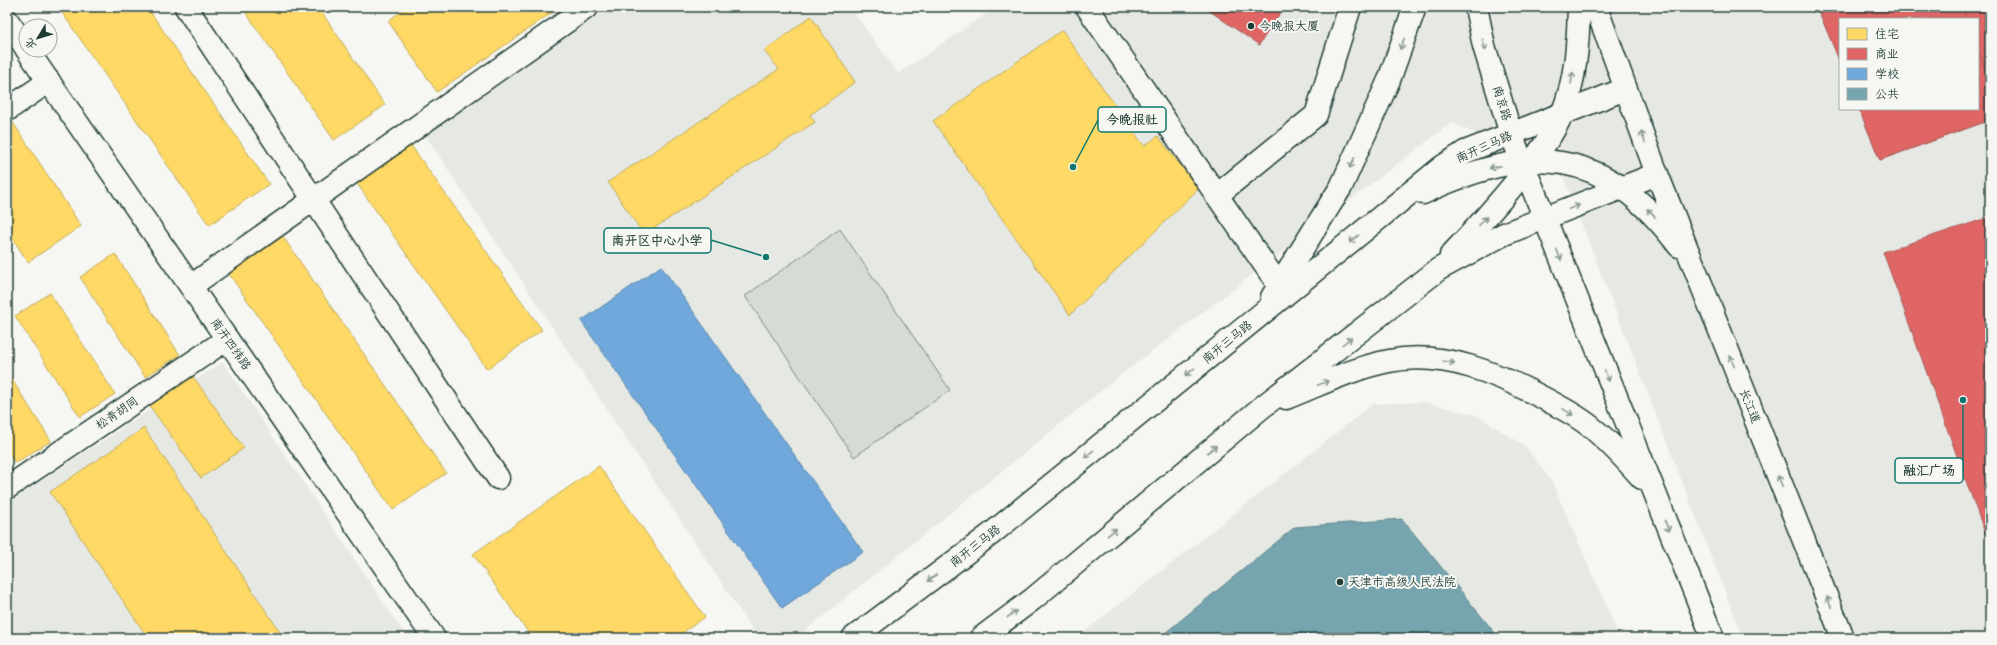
<svg xmlns="http://www.w3.org/2000/svg" width="1997" height="645" viewBox="0 0 1997 645" font-family="'Comic Neue','LXGW WenKai TC',sans-serif">
  <style>
    .built { fill: #e6e8e4; fill-rule: evenodd }
    .green { fill: #d6dbd6; stroke: #7a8c85 }
    .homes { fill: #ffd966; stroke: #bcaa57 }
    .shops { fill: #e06666; stroke: #a65a57 }
    .schools { fill: #6fa8dc; stroke: #5788aa }
    .public { fill: #76a5af; stroke: #5c868a }
    .lines { fill: none; stroke-linecap: round; stroke-linejoin: round }
    .minor-casing { stroke: #1f3d34; stroke-width: 25 }
    .major-casing { stroke: #1f3d34; stroke-width: 25 }
    .minor { stroke: #f6f6f2; stroke-width: 22 }
    .major { stroke: #f6f6f2; stroke-width: 22 }
    .oneway { stroke: #8a9a93 }
    .poi-dot { fill: #1f3d34; stroke: #f6f6f2; stroke-width: 1.5 }
    .labels { text-anchor: middle; stroke-width: 4; stroke-linejoin: round; paint-order: stroke }
    .poi-label { font-size: 12px; fill: #1f3d34; stroke: #f6f6f2; text-anchor: start }
    .street-label { font-size: 12px; fill: #1f3d34; stroke: #f6f6f2 }
    .leader { fill: none; stroke: #0f766e; stroke-width: 1.5 }
    .callout-dot { fill: #0f766e; stroke: #f6f6f2; stroke-width: 1.5 }
    .callout { fill: #f6f6f2; stroke: #0f766e; stroke-width: 1.5 }
    .callout-label { font-size: 13px; text-anchor: middle; font-weight: bold; fill: #1f3d34 }
  </style>
  <rect width="100%" height="100%" fill="#f6f6f2"/>
  <filter id="ink" filterUnits="userSpaceOnUse"><feTurbulence type="fractalNoise" baseFrequency=".025" numOctaves="2"/><feDisplacementMap in="SourceGraphic" scale="8" xChannelSelector="R" yChannelSelector="G"/><feConvolveMatrix kernelMatrix="1 2 1 2 8 2 1 2 1" color-interpolation-filters="sRGB"/></filter>
  <g filter="url(#ink)">
    <g class="built">
      <path d="M 603,7 L 850,7 L 898,74 L 996,7 L 1990,7 L 1990,638 L 1743,638 L 1560,168 L 1451,123 L 1113,381 L 796,638 L 758,638 L 424,133 ZM 1840,19 L 1978,19 L 1978,109 L 1840,109 Z"/>
      <path d="M 223,362 L 407,638 L 7,638 L 7,503 Z"/>
      <path d="M 1424,402 L 1476,415 L 1525,446 L 1552,482 L 1620,638 L 1077,638 L 1373,404 Z"/>
    </g>
    <path class="green" d="M 840,229 L 950,390 L 854,457 L 745,296 Z"/>
    <g class="homes">
      <path d="M 58,7 L 147,7 L 269,184 L 209,225 Z"/>
      <path d="M 242,7 L 318,7 L 385,105 L 334,140 Z"/>
      <path d="M 407,7 L 560,7 L 437,92 L 388,21 Z"/>
      <path d="M 811,16 L 855,82 L 810,115 L 815,122 L 644,235 L 608,182 L 779,69 L 764,51 Z"/>
      <path d="M 1062,30 L 1144,146 L 1158,136 L 1198,189 L 1070,315 L 933,121 Z"/>
      <path d="M 12,121 L 81,226 L 28,262 L 7,230 L 7,124 Z"/>
      <path d="M 405,137 L 542,330 L 487,369 L 351,175 Z"/>
      <path d="M 281,234 L 446,473 L 393,510 L 227,271 Z"/>
      <path d="M 115,254 L 180,355 L 145,377 L 80,277 Z"/>
      <path d="M 50,293 L 115,394 L 80,417 L 15,316 Z"/>
      <path d="M 7,372 L 51,441 L 15,463 L 7,450 Z"/>
      <path d="M 192,375 L 244,448 L 201,478 L 149,405 Z"/>
      <path d="M 144,428 L 284,638 L 148,638 L 50,492 Z"/>
      <path d="M 599,466 L 705,617 L 675,638 L 532,638 L 473,554 Z"/>
    </g>
    <g class="shops">
      <path d="M 1204,7 L 1284,7 L 1259,45 Z"/>
      <path d="M 1817,7 L 1990,7 L 1990,120 L 1880,160 L 1859,109 L 1978,109 L 1978,19 L 1840,19 L 1840,62 Z"/>
      <path d="M 1817,7 L 1990,7 L 1990,120 L 1880,160 L 1859,109 L 1978,109 L 1978,19 L 1840,19 L 1840,62 Z"/>
      <path d="M 1962,7 L 1990,7 L 1990,82 L 1978,50 L 1978,19 L 1966,19 Z"/>
      <path d="M 1990,217 L 1990,547 L 1883,252 Z"/>
      <path d="M 1358,599 L 1388,601 L 1415,613 L 1438,633 L 1441,638 L 1296,638 L 1304,625 L 1329,608 Z"/>
    </g>
    <path class="schools" d="M 661,266 L 863,552 L 782,608 L 581,321 Z"/>
    <path class="public" d="M 1402,519 L 1499,638 L 1159,638 L 1295,527 Z"/>
    <g class="lines">
      <g class="minor-casing">
        <g id="minor">
          <path d="M 186,7 L 498,478"/>
          <path d="M 1087,7 L 1280,287"/>
          <path d="M 7,20 L 26,48"/>
          <path d="M 27,50 L 434,638"/>
          <path d="M 7,110 L 49,81"/>
          <path d="M 1216,196 L 1316,115 L 1350,7"/>
          <path d="M 191,286 L 587,7"/>
          <path d="M 7,488 L 227,339"/>
        </g>
      </g>
      <g class="major-casing">
        <g id="major">
          <path d="M 1476,7 L 1484,46 L 1511,134 L 1713,638"/>
          <path d="M 1596,7 L 1657,174 L 1843,638"/>
          <path d="M 1423,193 C 1531,143 1604,146 1679,246"/>
          <path d="M 1451,255 C 1475,230 1498,204 1520,177 C 1536,157 1551,138 1562,114 C 1576,81 1578,43 1579,7"/>
          <path d="M 1272,297 L 1341,187 L 1389,80 L 1415,7"/>
          <path d="M 1286,398 C 1319,385 1353,368 1389,361 C 1444,350 1499,374 1547,400 C 1562,408 1578,416 1591,427 C 1610,442 1626,460 1642,478"/>
          <path d="M 853,638 L 991,534 L 1442,167 L 1465,152 L 1625,89"/>
          <path d="M 981,638 L 1033,599 L 1261,408 L 1439,269 L 1504,234 L 1657,174"/>
        </g>
      </g>
      <use href="#minor" class="minor"/>
      <use href="#major" class="major"/>
    </g>
    <defs><path id="oneway-shaft" d="M-6 0H5M1.5-3L5.5 0L1.5 3" fill="none" stroke-width="1.6" stroke-linecap="round" stroke-linejoin="round"/></defs>
    <g class="oneway">
      <use href="#oneway-shaft" transform="translate(1402 44) rotate(111)"/>
      <use href="#oneway-shaft" transform="translate(1484 45) rotate(76)"/>
      <use href="#oneway-shaft" transform="translate(1572 78) rotate(-80)"/>
      <use href="#oneway-shaft" transform="translate(1643 137) rotate(-111)"/>
      <use href="#oneway-shaft" transform="translate(1352 163) rotate(115)"/>
      <use href="#oneway-shaft" transform="translate(1495 167) rotate(169)"/>
      <use href="#oneway-shaft" transform="translate(1574 207) rotate(-22)"/>
      <use href="#oneway-shaft" transform="translate(1651 213) rotate(-133)"/>
      <use href="#oneway-shaft" transform="translate(1483 221) rotate(-48)"/>
      <use href="#oneway-shaft" transform="translate(1354 239) rotate(141)"/>
      <use href="#oneway-shaft" transform="translate(1559 255) rotate(68)"/>
      <use href="#oneway-shaft" transform="translate(1347 341) rotate(-38)"/>
      <use href="#oneway-shaft" transform="translate(1732 361) rotate(-112)"/>
      <use href="#oneway-shaft" transform="translate(1449 362) rotate(10)"/>
      <use href="#oneway-shaft" transform="translate(1190 372) rotate(141)"/>
      <use href="#oneway-shaft" transform="translate(1607 376) rotate(68)"/>
      <use href="#oneway-shaft" transform="translate(1323 383) rotate(-22)"/>
      <use href="#oneway-shaft" transform="translate(1568 412) rotate(32)"/>
      <use href="#oneway-shaft" transform="translate(1212 449) rotate(-40)"/>
      <use href="#oneway-shaft" transform="translate(1089 454) rotate(141)"/>
      <use href="#oneway-shaft" transform="translate(1780 481) rotate(-112)"/>
      <use href="#oneway-shaft" transform="translate(1667 526) rotate(68)"/>
      <use href="#oneway-shaft" transform="translate(1112 532) rotate(-40)"/>
      <use href="#oneway-shaft" transform="translate(932 578) rotate(143)"/>
      <use href="#oneway-shaft" transform="translate(1829 602) rotate(-112)"/>
      <use href="#oneway-shaft" transform="translate(1012 614) rotate(-37)"/>
    </g>
  </g>
  <g class="poi-dot">
    <circle cx="1251" cy="26" r="4"/>
    <circle cx="1340" cy="582" r="4"/>
  </g>
  <g class="labels">
    <g class="poi-label">
      <text x="1259" y="30">今晚报大厦</text>
      <text x="1348" y="586">天津市高级人民法院</text>
    </g>
    <g class="street-label">
      <text transform="translate(1502 103) rotate(73)" y="4">南京路</text>
      <text transform="translate(1484 147) rotate(-24)" y="4">南开三马路</text>
      <text transform="translate(1227 342) rotate(-39)" y="4">南开三马路</text>
      <text transform="translate(231 344) rotate(55)" y="4">南开四纬路</text>
      <text transform="translate(1750 406) rotate(68)" y="4">长江道</text>
      <text transform="translate(117 413) rotate(-34)" y="4">松青胡同</text>
      <text transform="translate(975 546) rotate(-38)" y="4">南开三马路</text>
    </g>
  </g>
  <path class="leader" d="M1073 167L1098 120M766 257L711 240M1963 400L1963 471"/>
  <g class="callout-dot">
    <circle cx="1073" cy="167" r="4"/>
    <circle cx="766" cy="257" r="4"/>
    <circle cx="1963" cy="400" r="4"/>
  </g>
  <g class="callout">
    <rect x="1098" y="107" width="68" height="25" rx="4"/>
    <rect x="604" y="228" width="107" height="25" rx="4"/>
    <rect x="1895" y="458" width="68" height="25" rx="4"/>
  </g>
  <g class="callout-label">
    <text x="1132" y="124">今晚报社</text>
    <text x="657" y="245">南开区中心小学</text>
    <text x="1929" y="475">融汇广场</text>
  </g>
  <rect width="1997" height="645" fill="none" stroke="#f6f6f2" stroke-width="24"/>
  <rect x="12" y="12" width="1973" height="621" fill="none" stroke="#1f3d34" stroke-width="1.5" filter="url(#ink)"/>
  <rect x="1839" y="18" width="140" height="92" fill="#f6f6f2" stroke="#a0aca6"/>
  <rect x="1847" y="28" width="20" height="12" fill="#ffd966" stroke="#a0aca6"/>
  <text x="1875" y="38" font-size="12" fill="#1f3d34">住宅</text>
  <rect x="1847" y="48" width="20" height="12" fill="#e06666" stroke="#a0aca6"/>
  <text x="1875" y="58" font-size="12" fill="#1f3d34">商业</text>
  <rect x="1847" y="68" width="20" height="12" fill="#6fa8dc" stroke="#a0aca6"/>
  <text x="1875" y="78" font-size="12" fill="#1f3d34">学校</text>
  <rect x="1847" y="88" width="20" height="12" fill="#76a5af" stroke="#a0aca6"/>
  <text x="1875" y="98" font-size="12" fill="#1f3d34">公共</text>
  <g transform="translate(38 38) rotate(232)"><circle r="19" fill="#f6f6f2" stroke="#a0aca6"/>
  <path d="M0-3L7 15L0 10L-7 15Z" fill="#1f3d34"/>
  <text y="-6" font-size="11" font-weight="bold" text-anchor="middle" fill="#1f3d34">北</text>
  </g>
</svg>
